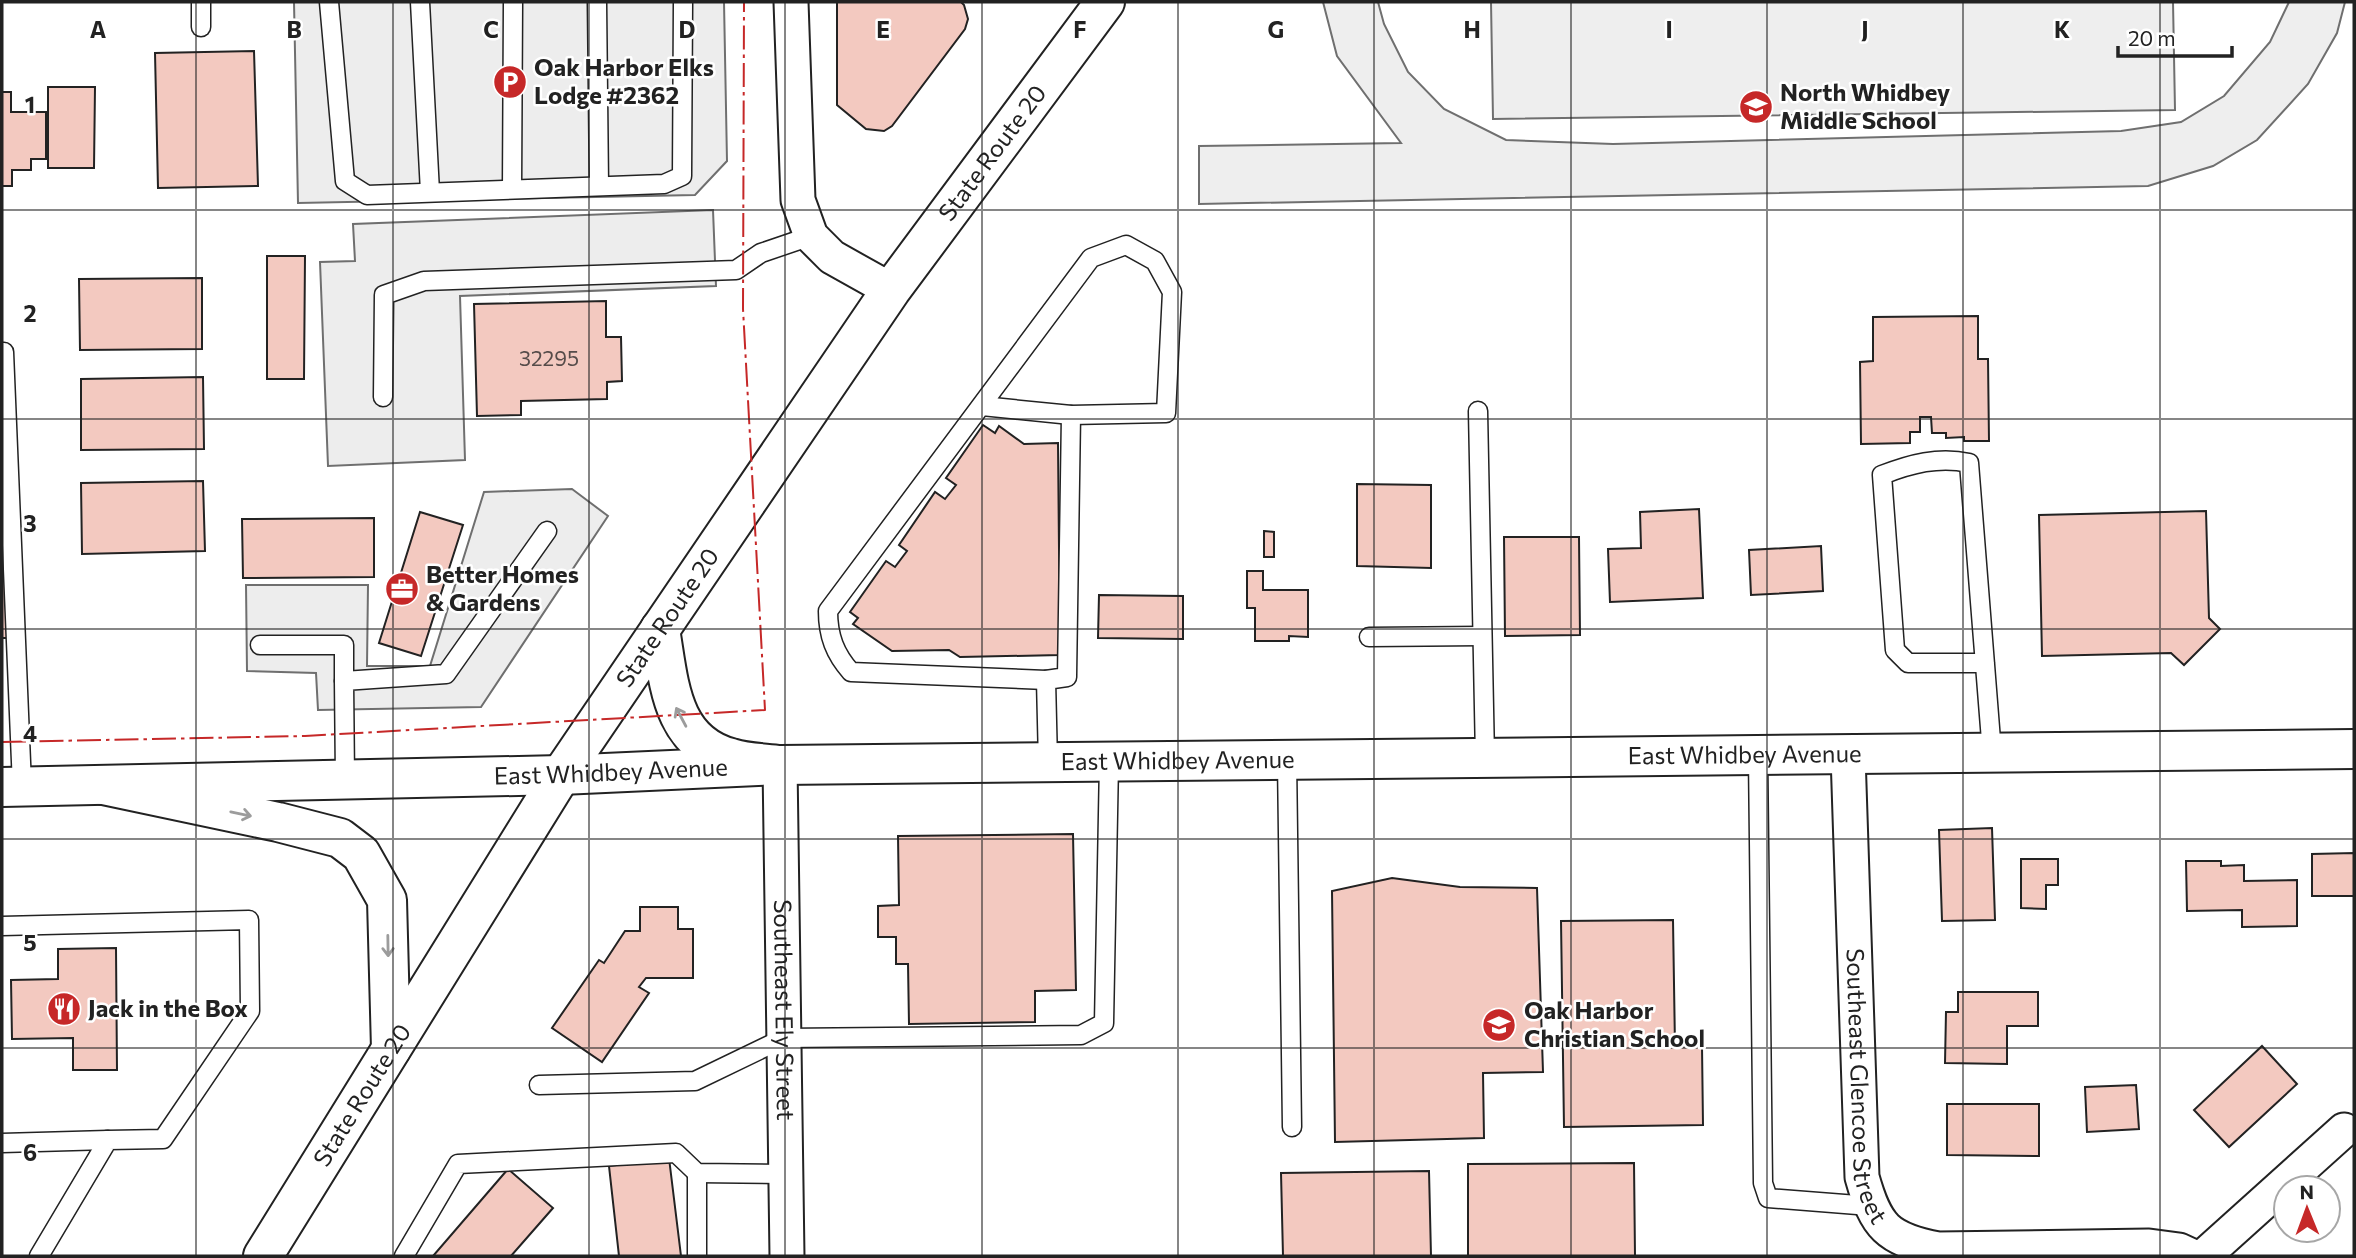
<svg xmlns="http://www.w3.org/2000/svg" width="2356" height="1258" viewBox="0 0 2356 1258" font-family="Commissioner,sans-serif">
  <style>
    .green { fill: #eee; stroke: #6f6f6f; stroke-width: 2 }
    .parking { fill: #ededed; stroke: #6f6f6f; stroke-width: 2 }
    .building { fill: #f3c9c0; stroke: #222; stroke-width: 2 }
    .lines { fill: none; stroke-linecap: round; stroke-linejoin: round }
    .lane-casing { stroke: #222; stroke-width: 21 }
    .street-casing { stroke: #222; stroke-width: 37 }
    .secondary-casing { stroke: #222; stroke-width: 42 }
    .primary-casing { stroke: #222; stroke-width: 42 }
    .lane { stroke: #fff; stroke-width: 18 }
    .street { stroke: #fff; stroke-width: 33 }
    .secondary { stroke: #fff; stroke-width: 38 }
    .primary { stroke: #fff; stroke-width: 38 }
    .power { stroke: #c62828; stroke-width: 2; stroke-dasharray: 24 5 3.5 5; stroke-linecap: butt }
    .oneway { stroke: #9c9c9c }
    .grid { fill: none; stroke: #222; stroke-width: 2; stroke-opacity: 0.55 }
    .labels { text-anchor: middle; stroke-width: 5; stroke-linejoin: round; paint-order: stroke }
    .number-label { font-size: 21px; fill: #564c4a }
    .poi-label { font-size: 24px; font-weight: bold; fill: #222; stroke: #fff; text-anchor: start }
    .street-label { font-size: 24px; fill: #222; stroke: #fff }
    .grid-label { font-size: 23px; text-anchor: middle; font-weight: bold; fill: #222; stroke: #fff; stroke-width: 5; stroke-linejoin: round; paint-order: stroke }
  </style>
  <rect width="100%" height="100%" fill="#fff"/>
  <g class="green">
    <path d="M 1323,2 L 1378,2 L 1384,24 L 1408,72 L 1444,109 L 1506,140 L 1613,144 L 2121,131 L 2181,122 L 2224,96 L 2270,42 L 2289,2 L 2345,2 L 2337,33 L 2308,84 L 2257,140 L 2213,166 L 2148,186 L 1199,204 L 1199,146 L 1401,143 L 1337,56 Z"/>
    <path d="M 1491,2 L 2173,2 L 2175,110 L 1493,119 Z"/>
  </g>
  <g class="parking">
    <path d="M 294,2 L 724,2 L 727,161 L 695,195 L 298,203 Z"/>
    <path d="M 713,210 L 716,286 L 460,296 L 465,460 L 328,466 L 320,262 L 355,261 L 353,224 Z"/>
    <path d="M 572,489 L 608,516 L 481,707 L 318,710 L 316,673 L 247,671 L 246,585 L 368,585 L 367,666 L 430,666 L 484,492 Z"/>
  </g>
  <g class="building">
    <path d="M 837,2 L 961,2 L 964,5 L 968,19 L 965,29 L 892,126 L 884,131 L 866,129 L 837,105 Z"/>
    <path d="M 254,51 L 258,186 L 158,188 L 155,53 Z"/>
    <path d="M 48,87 L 95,87 L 94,168 L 48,168 Z"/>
    <path d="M 2,92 L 11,92 L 11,112 L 46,112 L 46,159 L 31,159 L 31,170 L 12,170 L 12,186 L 2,186 Z"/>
    <path d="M 267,256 L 305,256 L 304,379 L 267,379 Z"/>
    <path d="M 202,278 L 202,349 L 80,350 L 79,279 Z"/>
    <path d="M 606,301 L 606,337 L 621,337 L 622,381 L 607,382 L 607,399 L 521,401 L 521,415 L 477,416 L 474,304 Z"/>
    <path d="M 1978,316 L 1978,359 L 1988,359 L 1989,441 L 1964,441 L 1964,437 L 1946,438 L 1946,433 L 1932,433 L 1931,417 L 1920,417 L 1920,432 L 1910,432 L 1910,443 L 1861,444 L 1860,362 L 1873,361 L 1873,317 Z"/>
    <path d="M 203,377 L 204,449 L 81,450 L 81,379 Z"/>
    <path d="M 983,425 L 995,433 L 999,426 L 1024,444 L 1058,443 L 1060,655 L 960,657 L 949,650 L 892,651 L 853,624 L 858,618 L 850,612 L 886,561 L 895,567 L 907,551 L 899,545 L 935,492 L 945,499 L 956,485 L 946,478 Z"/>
    <path d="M 203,481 L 205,551 L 82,554 L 81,483 Z"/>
    <path d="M 1357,484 L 1431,485 L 1431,568 L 1357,566 Z"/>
    <path d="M 1699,509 L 1703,598 L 1610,602 L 1608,549 L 1641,548 L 1640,512 Z"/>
    <path d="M 2206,511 L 2209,618 L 2220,629 L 2184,665 L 2171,653 L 2042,656 L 2039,515 Z"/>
    <path d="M 420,512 L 463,525 L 421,656 L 379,643 Z"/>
    <path d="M 374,518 L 374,577 L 243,578 L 242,519 Z"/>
    <path d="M 1264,531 L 1274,532 L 1274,557 L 1264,557 Z"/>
    <path d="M 1504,537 L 1579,537 L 1580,635 L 1505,636 Z"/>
    <path d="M 1821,546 L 1823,591 L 1751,595 L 1749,550 Z"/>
    <path d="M 2,562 L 12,562 L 14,638 L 2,638 Z"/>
    <path d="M 1247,571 L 1263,571 L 1263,590 L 1308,590 L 1308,637 L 1289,636 L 1289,641 L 1255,641 L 1255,608 L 1247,608 Z"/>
    <path d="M 1099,595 L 1183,596 L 1183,639 L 1098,638 Z"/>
    <path d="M 1992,828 L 1995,920 L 1942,921 L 1939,830 Z"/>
    <path d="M 1073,834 L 1076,990 L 1035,991 L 1035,1022 L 909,1024 L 908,964 L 896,964 L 896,937 L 878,937 L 878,906 L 899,905 L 898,836 Z"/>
    <path d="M 2354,853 L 2354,896 L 2312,896 L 2312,854 Z"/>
    <path d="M 2021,859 L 2058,859 L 2058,885 L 2046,885 L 2046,909 L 2021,908 Z"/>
    <path d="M 2186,861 L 2221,861 L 2221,866 L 2244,865 L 2244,881 L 2297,880 L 2297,926 L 2242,927 L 2242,910 L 2187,911 Z"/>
    <path d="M 1392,878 L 1460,887 L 1537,888 L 1543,1072 L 1483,1073 L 1484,1138 L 1335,1142 L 1332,891 Z"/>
    <path d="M 640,907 L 678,907 L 678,929 L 693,929 L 693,978 L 646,978 L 639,987 L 649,993 L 602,1062 L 552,1028 L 599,960 L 604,963 L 625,931 L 640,931 Z"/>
    <path d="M 1673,920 L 1675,1047 L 1702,1046 L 1703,1125 L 1564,1127 L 1561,921 Z"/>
    <path d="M 116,948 L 117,1070 L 73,1070 L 73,1038 L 12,1039 L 11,980 L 58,979 L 58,949 Z"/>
    <path d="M 1958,992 L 2038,992 L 2038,1026 L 2007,1026 L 2007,1064 L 1945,1063 L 1946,1012 L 1958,1012 Z"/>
    <path d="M 2262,1046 L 2297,1084 L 2229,1147 L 2194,1110 Z"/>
    <path d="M 2136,1085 L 2139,1129 L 2087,1132 L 2085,1087 Z"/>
    <path d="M 1947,1104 L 2039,1104 L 2039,1156 L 1947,1155 Z"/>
    <path d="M 669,1158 L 681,1256 L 619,1256 L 609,1166 Z"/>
    <path d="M 1634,1163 L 1635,1256 L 1468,1256 L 1468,1164 Z"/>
    <path d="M 508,1169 L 553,1208 L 511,1256 L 433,1256 Z"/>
    <path d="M 1429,1171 L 1431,1256 L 1283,1256 L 1281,1173 Z"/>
  </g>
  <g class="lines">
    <g class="lane-casing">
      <g id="lane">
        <path d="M 201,2 L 201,27"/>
        <path d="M 329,2 L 345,181 L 367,195 L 664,184 L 682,176 L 683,2"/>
        <path d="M 420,2 L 430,192"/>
        <path d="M 597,2 L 599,186"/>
        <path d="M 512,189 L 513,2"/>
        <path d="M 4,352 L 22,786"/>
        <path d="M 383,397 L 384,295 L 424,281 L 736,270 L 761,253 L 811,236"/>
        <path d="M 982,406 L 1071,415 L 1166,413 L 1172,292 L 1155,261 L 1126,245 L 1091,258 L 828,611 C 828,636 835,654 851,672 L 1046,680"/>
        <path d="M 1478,411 L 1485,758"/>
        <path d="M 1369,637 L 1482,636"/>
        <path d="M 260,645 L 344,645 L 344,681"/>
        <path d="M 1985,663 L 1908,663 L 1895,650 L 1882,475 C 1910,464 1939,456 1969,463 L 1992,753"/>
        <path d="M 1758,756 L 1763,1183 L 1768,1198 L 1870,1206"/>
        <path d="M 1287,760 L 1292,1127"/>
        <path d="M 1048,763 L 1046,680 L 1067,677 L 1071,415"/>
        <path d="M 345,779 L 344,681 L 446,674 L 547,531"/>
        <path d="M 2,926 L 249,920 L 250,1011 L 163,1139 L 108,1140 L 39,1256"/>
        <path d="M 539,1085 L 695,1081 L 784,1038 L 1081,1035 L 1104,1023 L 1109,762"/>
        <path d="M 2,1143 L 108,1140"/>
        <path d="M 404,1256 L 458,1164 L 676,1153 L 697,1173 L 786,1174"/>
        <path d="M 697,1256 L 697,1173"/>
      </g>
    </g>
    <g class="street-casing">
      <g id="street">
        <path d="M 791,2 L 798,200 L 811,236 L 832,257 L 891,290"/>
        <path id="s1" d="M 1848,755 L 1862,1177 C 1876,1227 1887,1239 1938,1249 L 2149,1246 L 2179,1250 L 2192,1256"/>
        <path id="s2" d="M 780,765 L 787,1256"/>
        <path d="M 2204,1256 L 2344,1130"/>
      </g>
    </g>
    <g class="secondary-casing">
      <g id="secondary">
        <path id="s3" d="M 2,787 L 561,775 L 780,765 L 2354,749"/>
      </g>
    </g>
    <g class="primary-casing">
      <g id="primary">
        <path d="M 660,629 C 669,681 670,742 731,758 C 746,763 764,763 780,765"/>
        <path d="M 103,785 L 278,822 L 340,838 L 361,854 L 387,900 L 391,1049"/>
        <path id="s4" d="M 263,1256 L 561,775 L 891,290 L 1105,2"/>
      </g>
    </g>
    <use href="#lane" class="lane"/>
    <use href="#street" class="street"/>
    <use href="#secondary" class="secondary"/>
    <use href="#primary" class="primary"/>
    <path class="power" d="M 2,742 L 305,736 L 765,710 L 743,309 L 744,2"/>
  </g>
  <defs><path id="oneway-shaft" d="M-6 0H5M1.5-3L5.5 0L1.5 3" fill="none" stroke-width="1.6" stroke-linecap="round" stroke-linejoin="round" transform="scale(1.75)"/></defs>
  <g class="oneway">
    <use href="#oneway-shaft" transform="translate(681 717) rotate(-118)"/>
    <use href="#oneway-shaft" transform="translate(241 814) rotate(12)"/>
    <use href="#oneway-shaft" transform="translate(388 946) rotate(89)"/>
  </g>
  <path class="grid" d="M 196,2 L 196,1256M 393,2 L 393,1256M 589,2 L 589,1256M 785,2 L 785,1256M 982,2 L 982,1256M 1178,2 L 1178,1256M 1374,2 L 1374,1256M 1571,2 L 1571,1256M 1767,2 L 1767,1256M 1963,2 L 1963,1256M 2160,2 L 2160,1256M 2,210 L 2354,210M 2,419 L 2354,419M 2,629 L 2354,629M 2,839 L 2354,839M 2,1048 L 2354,1048"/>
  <defs>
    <g id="parking-disc" transform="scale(1.75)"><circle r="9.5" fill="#c62828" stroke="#fff"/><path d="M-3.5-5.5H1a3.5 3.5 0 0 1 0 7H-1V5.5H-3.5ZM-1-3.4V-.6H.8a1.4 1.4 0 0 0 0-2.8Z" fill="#fff"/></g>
    <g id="school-disc" transform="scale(1.75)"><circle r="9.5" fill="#c62828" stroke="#fff"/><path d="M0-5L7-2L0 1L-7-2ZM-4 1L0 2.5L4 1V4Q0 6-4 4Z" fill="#fff"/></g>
    <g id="office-disc" transform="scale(1.75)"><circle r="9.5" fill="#c62828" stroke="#fff"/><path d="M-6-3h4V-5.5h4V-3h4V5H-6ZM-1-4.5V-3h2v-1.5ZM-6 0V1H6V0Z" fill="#fff"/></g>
    <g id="restaurant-disc" transform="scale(1.75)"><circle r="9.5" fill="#c62828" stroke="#fff"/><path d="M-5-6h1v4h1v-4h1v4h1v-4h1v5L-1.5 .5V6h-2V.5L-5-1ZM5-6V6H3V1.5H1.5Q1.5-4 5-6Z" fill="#fff"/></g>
  </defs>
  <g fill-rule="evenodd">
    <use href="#parking-disc" x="510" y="82"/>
    <use href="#school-disc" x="1756" y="107"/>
    <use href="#office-disc" x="402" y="589"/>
    <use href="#restaurant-disc" x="64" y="1009"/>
    <use href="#school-disc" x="1499" y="1025"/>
  </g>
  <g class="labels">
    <g class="number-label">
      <text x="549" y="366">32295</text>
    </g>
    <g class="poi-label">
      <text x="534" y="76">Oak Harbor Elks<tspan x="534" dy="28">Lodge #2362</tspan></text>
      <text x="1780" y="101">North Whidbey<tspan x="1780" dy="28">Middle School</tspan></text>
      <text x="426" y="583">Better Homes<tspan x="426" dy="28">&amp; Gardens</tspan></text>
      <text x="88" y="1017">Jack in the Box</text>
      <text x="1524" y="1019">Oak Harbor<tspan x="1524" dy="28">Christian School</tspan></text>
    </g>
    <g class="street-label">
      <text dy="8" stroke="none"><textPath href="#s4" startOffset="1323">State Route 20</textPath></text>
      <text dy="8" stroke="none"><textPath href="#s4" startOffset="756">State Route 20</textPath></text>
      <text dy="8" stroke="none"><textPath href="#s3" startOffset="1743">East Whidbey Avenue</textPath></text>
      <text dy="8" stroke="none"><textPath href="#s3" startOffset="1176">East Whidbey Avenue</textPath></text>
      <text dy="8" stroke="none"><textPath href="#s3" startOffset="609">East Whidbey Avenue</textPath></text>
      <text dy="8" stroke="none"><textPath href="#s2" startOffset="245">Southeast Ely Street</textPath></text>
      <text dy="8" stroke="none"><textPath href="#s1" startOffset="332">Southeast Glencoe Street</textPath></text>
      <text dy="8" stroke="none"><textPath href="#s4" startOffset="189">State Route 20</textPath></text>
    </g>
  </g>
  <g class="grid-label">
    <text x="98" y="38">A</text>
    <text x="294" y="38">B</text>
    <text x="491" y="38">C</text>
    <text x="687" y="38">D</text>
    <text x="883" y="38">E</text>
    <text x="1080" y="38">F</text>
    <text x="1276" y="38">G</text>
    <text x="1472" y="38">H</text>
    <text x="1669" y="38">I</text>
    <text x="1865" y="38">J</text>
    <text x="2062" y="38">K</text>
    <text x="30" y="113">1</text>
    <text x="30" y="322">2</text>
    <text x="30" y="532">3</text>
    <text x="30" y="742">4</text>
    <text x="30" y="951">5</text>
    <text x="30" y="1161">6</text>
  </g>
  <rect width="2356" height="1258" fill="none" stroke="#222222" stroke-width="7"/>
  <g transform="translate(2307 1209) rotate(359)"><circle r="33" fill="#ffffff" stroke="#a7a7a7" stroke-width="2"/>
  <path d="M0-5L12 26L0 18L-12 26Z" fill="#c62828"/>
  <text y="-10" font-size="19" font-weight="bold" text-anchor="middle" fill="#222222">N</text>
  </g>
  <path d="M2118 46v10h114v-10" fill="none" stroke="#222222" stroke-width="3.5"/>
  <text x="2128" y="46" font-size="21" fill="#222222" stroke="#ffffff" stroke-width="5" paint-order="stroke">20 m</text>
</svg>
